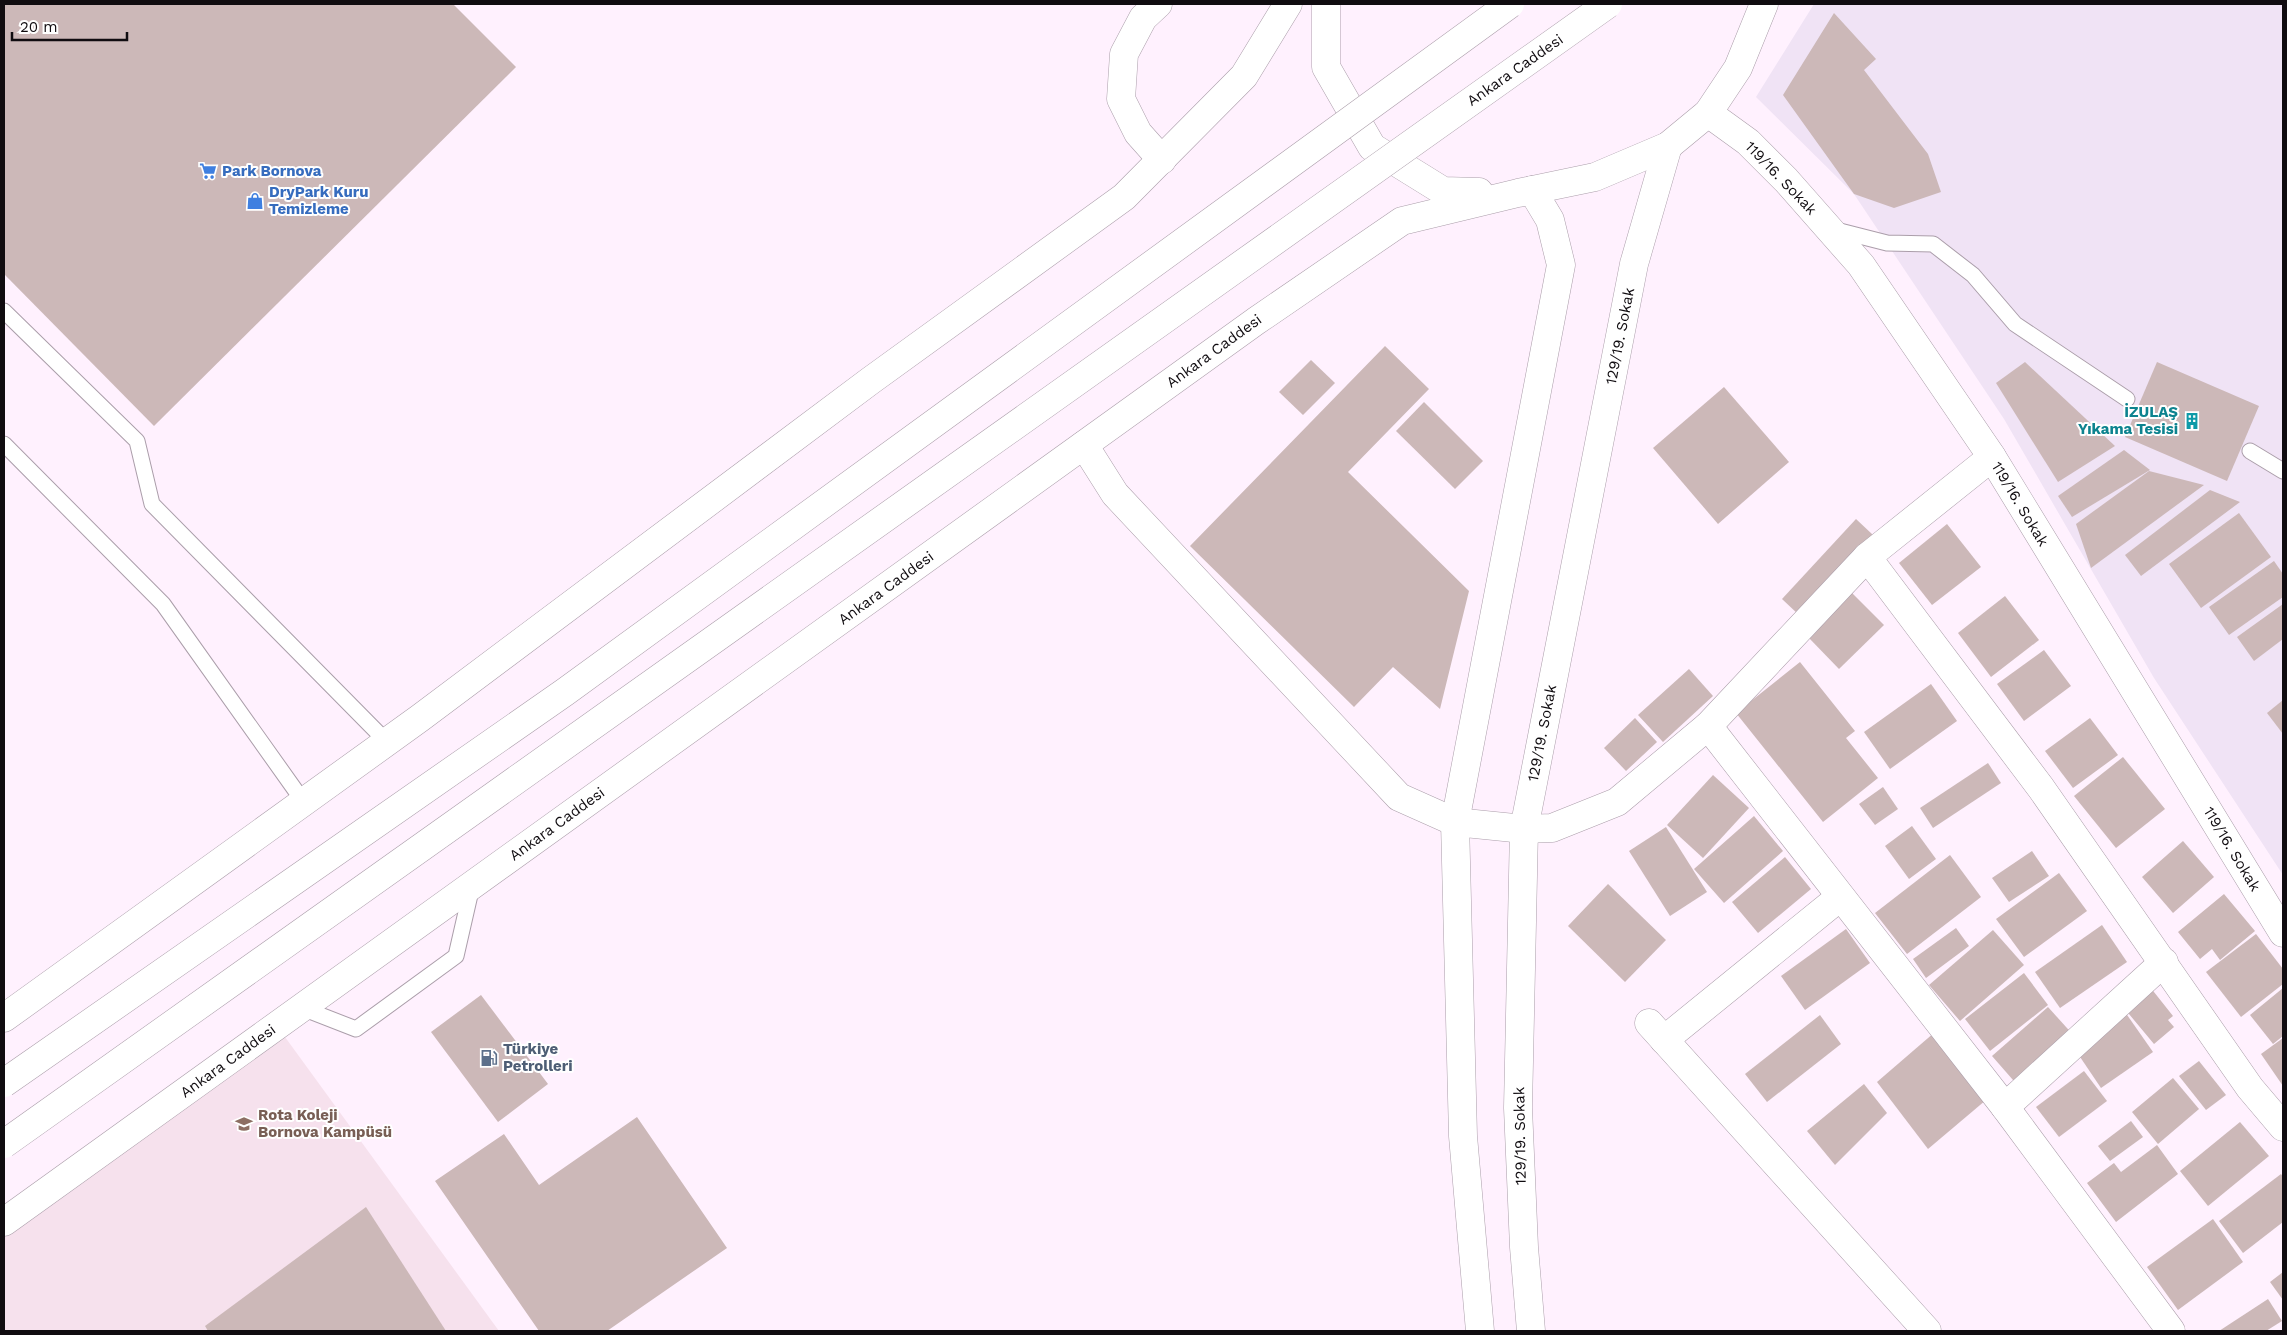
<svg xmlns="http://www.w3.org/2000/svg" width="2287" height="1335" viewBox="0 0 2287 1335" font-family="'Work Sans',sans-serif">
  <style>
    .commercial { fill: #f0e3f5 }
    .education { fill: #f6e1ed }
    .building { fill: #ccb8b8 }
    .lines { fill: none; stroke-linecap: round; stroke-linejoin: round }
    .service-casing { stroke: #ab9eaa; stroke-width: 17 }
    .minor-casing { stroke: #ab9eaa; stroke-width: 29 }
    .secondary-casing { stroke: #ab9eaa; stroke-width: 29 }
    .service { stroke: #fff; stroke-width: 15 }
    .minor { stroke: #fff; stroke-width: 28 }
    .secondary { stroke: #fff; stroke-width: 28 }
    .trunk-bridge-casing { stroke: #ab9eaa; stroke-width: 29; stroke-linecap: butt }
    .trunk-bridge { stroke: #fff; stroke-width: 28 }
    .labels { text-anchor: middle; stroke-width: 4; stroke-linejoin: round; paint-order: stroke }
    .street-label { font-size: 15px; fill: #100c10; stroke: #fff }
    .shop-label { font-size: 15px; font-weight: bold; fill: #366cbe; stroke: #fff; text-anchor: start }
    .culture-label { font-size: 15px; font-weight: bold; fill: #0d838f; stroke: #fff; text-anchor: end }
    .service-label { font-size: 15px; font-weight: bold; fill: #4e5e75; stroke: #fff; text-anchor: start }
    .education-label { font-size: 15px; font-weight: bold; fill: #785e54; stroke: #fff; text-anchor: start }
  </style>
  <rect width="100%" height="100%" fill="#fff1fe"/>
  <path class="commercial" d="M 1814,4 L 2283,4 L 2283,875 L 2154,678 L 2004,419 L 1854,194 L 1756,97 Z"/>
  <path class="education" d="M 277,1026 L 499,1331 L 4,1331 L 4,1222 Z"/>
  <g class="building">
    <path d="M 4,4 L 453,4 L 516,67 L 154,426 L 4,274 Z"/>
    <path d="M 1834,13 L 1876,59 L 1864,70 L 1928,154 L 1941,192 L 1894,208 L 1854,194 L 1783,95 Z"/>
    <path d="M 1385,346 L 1429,389 L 1348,472 L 1469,591 L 1440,709 L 1393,667 L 1354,707 L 1190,546 Z"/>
    <path d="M 1311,360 L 1335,383 L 1303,415 L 1279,392 Z"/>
    <path d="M 2025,362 L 2115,446 L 2058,482 L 1996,383 Z"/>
    <path d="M 2157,362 L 2259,406 L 2227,481 L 2125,437 Z"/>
    <path d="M 1724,387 L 1789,462 L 1718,524 L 1653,448 Z"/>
    <path d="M 1424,402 L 1483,461 L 1455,489 L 1396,431 Z"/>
    <path d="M 2124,450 L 2150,470 L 2072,517 L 2058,496 Z"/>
    <path d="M 2149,471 L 2204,485 L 2091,568 L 2076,524 Z"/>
    <path d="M 2210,490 L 2240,502 L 2141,576 L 2125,555 Z"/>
    <path d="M 2239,513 L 2271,557 L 2201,608 L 2169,564 Z"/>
    <path d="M 1856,519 L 1873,535 L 1799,615 L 1782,599 Z"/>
    <path d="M 1947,524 L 1981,567 L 1932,605 L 1899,563 Z"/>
    <path d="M 2274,561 L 2283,574 L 2283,597 L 2229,635 L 2209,607 Z"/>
    <path d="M 1852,593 L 1884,625 L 1839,669 L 1808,637 Z"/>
    <path d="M 2005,596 L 2039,640 L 1991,677 L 1958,633 Z"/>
    <path d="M 2283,604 L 2283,639 L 2254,661 L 2237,637 Z"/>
    <path d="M 2044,650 L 2071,686 L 2024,721 L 1997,684 Z"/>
    <path d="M 1800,662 L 1855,731 L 1846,738 L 1878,778 L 1823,822 L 1736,713 Z"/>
    <path d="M 1689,669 L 1713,696 L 1663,742 L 1638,715 Z"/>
    <path d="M 1931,684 L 1957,721 L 1890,769 L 1864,732 Z"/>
    <path d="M 2283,700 L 2283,734 L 2267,713 Z"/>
    <path d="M 1635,718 L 1657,742 L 1626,771 L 1604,748 Z"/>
    <path d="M 2090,718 L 2118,755 L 2073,788 L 2045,751 Z"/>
    <path d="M 2123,757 L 2165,809 L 2116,848 L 2074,796 Z"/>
    <path d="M 1988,763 L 2001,783 L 1933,828 L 1920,808 Z"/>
    <path d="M 1713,775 L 1749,808 L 1703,858 L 1667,825 Z"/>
    <path d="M 1883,787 L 1898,809 L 1875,825 L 1859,804 Z"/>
    <path d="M 1754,816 L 1783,851 L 1724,903 L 1694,869 Z"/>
    <path d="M 1912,826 L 1936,859 L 1909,879 L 1885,846 Z"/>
    <path d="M 1666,827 L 1707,892 L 1670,916 L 1629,851 Z"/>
    <path d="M 2183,841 L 2214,877 L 2173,913 L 2142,877 Z"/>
    <path d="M 2032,851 L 2049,876 L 2009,902 L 1992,878 Z"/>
    <path d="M 1950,855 L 1981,897 L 1907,954 L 1875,913 Z"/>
    <path d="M 1785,857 L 1811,889 L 1758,933 L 1732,902 Z"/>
    <path d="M 2059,873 L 2087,911 L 2024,957 L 1996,919 Z"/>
    <path d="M 1608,884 L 1666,940 L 1625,982 L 1568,926 Z"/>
    <path d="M 2224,894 L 2255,931 L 2220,960 L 2212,949 L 2200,959 L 2178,932 Z"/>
    <path d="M 2102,925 L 2127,962 L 2060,1008 L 2035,972 Z"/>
    <path d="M 1956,928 L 1969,946 L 1926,978 L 1913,959 Z"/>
    <path d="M 1846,929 L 1870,963 L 1805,1010 L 1781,976 Z"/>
    <path d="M 1993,930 L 2024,965 L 1960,1021 L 1929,985 Z"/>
    <path d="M 2256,934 L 2283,969 L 2283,984 L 2241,1017 L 2206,972 Z"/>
    <path d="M 2024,973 L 2048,1005 L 1990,1051 L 1965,1019 Z"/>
    <path d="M 2150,987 L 2173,1016 L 2168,1020 L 2174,1027 L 2154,1044 L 2124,1008 Z"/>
    <path d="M 2283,988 L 2283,1036 L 2273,1044 L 2250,1015 Z"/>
    <path d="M 481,995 L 548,1084 L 498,1122 L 431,1032 Z"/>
    <path d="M 2048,1007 L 2076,1038 L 2020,1088 L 1992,1056 Z"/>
    <path d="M 2125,1012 L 2153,1052 L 2101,1088 L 2074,1048 Z"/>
    <path d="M 1820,1015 L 1841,1044 L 1767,1102 L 1745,1074 Z"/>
    <path d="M 1935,1032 L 1986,1100 L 1928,1149 L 1877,1082 Z"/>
    <path d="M 2283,1038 L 2283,1086 L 2261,1054 Z"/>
    <path d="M 2199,1061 L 2226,1095 L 2206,1110 L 2179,1076 Z"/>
    <path d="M 2084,1071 L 2107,1101 L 2059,1137 L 2036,1107 Z"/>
    <path d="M 2173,1078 L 2199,1109 L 2158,1144 L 2132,1112 Z"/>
    <path d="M 1864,1084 L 1887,1113 L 1835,1165 L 1807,1131 Z"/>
    <path d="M 637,1117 L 727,1248 L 607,1331 L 539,1331 L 435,1181 L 504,1134 L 539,1185 Z"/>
    <path d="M 2131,1121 L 2143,1137 L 2110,1161 L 2098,1146 Z"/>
    <path d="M 2240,1122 L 2269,1156 L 2208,1206 L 2180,1171 Z"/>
    <path d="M 2157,1145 L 2178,1174 L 2116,1222 L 2087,1183 L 2114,1163 L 2121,1172 Z"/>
    <path d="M 2281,1174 L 2283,1177 L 2283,1222 L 2243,1253 L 2219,1221 Z"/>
    <path d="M 366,1207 L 446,1331 L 208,1331 L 205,1326 Z"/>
    <path d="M 2213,1219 L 2243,1262 L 2178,1310 L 2147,1267 Z"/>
    <path d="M 2283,1272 L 2283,1300 L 2270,1282 Z"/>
    <path d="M 2268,1299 L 2282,1321 L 2266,1331 L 2219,1331 Z"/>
  </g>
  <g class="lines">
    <g class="service-casing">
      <g id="service">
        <path d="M 1832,229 L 1887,243 L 1933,244 L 1973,275 L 2015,324 L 2127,399"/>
        <path d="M 4,311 L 137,441 L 152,504 L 383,738 L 392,733"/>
        <path d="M 4,444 L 163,604 L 303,801"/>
        <path d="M 2250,451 L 2283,471"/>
        <path d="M 302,1008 L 356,1029 L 456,956 L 472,886"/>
      </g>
    </g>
    <g class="minor-casing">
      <g id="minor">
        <path d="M 1158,4 L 1143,18 L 1124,54 L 1121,99 L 1138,133 L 1162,160"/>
        <path d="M 1708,113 L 1748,142 L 1786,180 L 1861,265 L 1992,457 L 2283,933"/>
        <path d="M 1084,445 L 1115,494 L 1399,797 L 1455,822 L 1524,829 L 1552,828 L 1617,802 L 1708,726 L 1867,557 L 1992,457"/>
        <path d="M 1867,557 L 2041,788 L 2250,1088 L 2283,1127"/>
        <path d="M 1708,726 L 2005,1107 L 2171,1331"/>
        <path d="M 1649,1023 L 1927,1331"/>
        <path d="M 1664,1040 L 1840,897"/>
        <path d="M 2005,1107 L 2164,962"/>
      </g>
    </g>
    <g class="secondary-casing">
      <g id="secondary">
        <path d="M 1326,4 L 1326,67 L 1372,147 L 1443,191 L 1479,192"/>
        <path d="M 4,1018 L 420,718 L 870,381 L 1124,197 L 1244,76 L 1288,4"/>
        <path d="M 4,1222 L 1256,321 L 1402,221 L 1518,193 L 1595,177 L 1668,146 L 1708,113 L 1738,68 L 1764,4"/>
        <path d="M 1480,1331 L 1463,1136 L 1455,822 L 1561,265 L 1550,220 L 1532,190"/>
        <path d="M 1531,1331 L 1524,1247 L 1518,1108 L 1524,829 L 1634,264 L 1668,146"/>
      </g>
    </g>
    <use href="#service" class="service"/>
    <use href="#minor" class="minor"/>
    <use href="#secondary" class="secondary"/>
    <g class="trunk-bridge-casing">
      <g id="trunk-bridge">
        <path d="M 4,1083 L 565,692 L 1510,4"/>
        <path d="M 4,1144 L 1608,4"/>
      </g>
    </g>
    <use href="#trunk-bridge" class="trunk-bridge"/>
  </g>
  <defs>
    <g id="supermarket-bare" transform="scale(1.35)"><path d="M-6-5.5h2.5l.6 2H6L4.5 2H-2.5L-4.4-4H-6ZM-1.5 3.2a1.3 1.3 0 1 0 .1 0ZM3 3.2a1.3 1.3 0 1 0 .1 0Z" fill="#3f7fe0" stroke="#fff" stroke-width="2.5" paint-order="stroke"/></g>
    <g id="shop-bare" transform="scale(1.35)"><path d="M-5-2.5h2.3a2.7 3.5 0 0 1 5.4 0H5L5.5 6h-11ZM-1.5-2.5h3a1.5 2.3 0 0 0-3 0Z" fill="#3f7fe0" stroke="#fff" stroke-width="2.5" paint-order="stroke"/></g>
    <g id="building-bare" transform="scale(1.35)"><path d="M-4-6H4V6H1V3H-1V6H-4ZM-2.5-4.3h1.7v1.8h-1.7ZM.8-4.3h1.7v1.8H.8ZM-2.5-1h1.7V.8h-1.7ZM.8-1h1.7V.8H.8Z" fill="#0f9aa8" stroke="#fff" stroke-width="2.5" paint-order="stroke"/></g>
    <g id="fuel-bare" transform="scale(1.35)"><path d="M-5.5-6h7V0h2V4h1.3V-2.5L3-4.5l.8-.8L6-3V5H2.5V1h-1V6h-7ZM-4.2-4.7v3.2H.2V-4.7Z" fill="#5c6f8a" stroke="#fff" stroke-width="2.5" paint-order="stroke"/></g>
    <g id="school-bare" transform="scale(1.35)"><path d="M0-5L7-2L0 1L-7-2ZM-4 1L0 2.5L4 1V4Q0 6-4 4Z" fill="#8d6e63" stroke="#fff" stroke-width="2.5" paint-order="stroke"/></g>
  </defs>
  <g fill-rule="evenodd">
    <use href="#supermarket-bare" x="208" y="171"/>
    <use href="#shop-bare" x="255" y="201"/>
    <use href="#building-bare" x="2192" y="421"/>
    <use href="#fuel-bare" x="489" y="1058"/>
    <use href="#school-bare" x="244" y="1124"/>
  </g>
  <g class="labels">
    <g class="street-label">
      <text transform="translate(1515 70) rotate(-35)" y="5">Ankara Caddesi</text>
      <text transform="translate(1781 178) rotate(46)" y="5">119/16. Sokak</text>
      <text transform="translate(1620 336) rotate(-79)" y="5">129/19. Sokak</text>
      <text transform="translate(1214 351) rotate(-36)" y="5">Ankara Caddesi</text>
      <text transform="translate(2020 504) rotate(59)" y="5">119/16. Sokak</text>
      <text transform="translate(886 588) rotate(-36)" y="5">Ankara Caddesi</text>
      <text transform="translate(1542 733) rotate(-79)" y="5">129/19. Sokak</text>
      <text transform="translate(557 824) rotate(-36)" y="5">Ankara Caddesi</text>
      <text transform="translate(2232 849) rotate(59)" y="5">119/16. Sokak</text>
      <text transform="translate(228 1061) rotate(-36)" y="5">Ankara Caddesi</text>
      <text transform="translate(1520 1136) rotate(-91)" y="5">129/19. Sokak</text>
    </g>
    <g class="shop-label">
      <text x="222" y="176">Park Bornova</text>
      <text x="269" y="197">DryPark Kuru<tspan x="269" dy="17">Temizleme</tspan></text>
    </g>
    <g class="culture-label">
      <text x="2178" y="417">İZULAŞ<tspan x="2178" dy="17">Yıkama Tesisi</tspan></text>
    </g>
    <g class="service-label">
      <text x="503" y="1054">Türkiye<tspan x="503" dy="17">Petrolleri</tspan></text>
    </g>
    <g class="education-label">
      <text x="258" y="1120">Rota Koleji<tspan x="258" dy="17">Bornova Kampüsü</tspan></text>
    </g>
  </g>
  <rect width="2287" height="1335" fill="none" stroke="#100c10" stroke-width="10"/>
  <path d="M12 32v8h115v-8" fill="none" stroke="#100c10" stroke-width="2.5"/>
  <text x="20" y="32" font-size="15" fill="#100c10" stroke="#ffffff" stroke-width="4" paint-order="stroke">20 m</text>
</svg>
